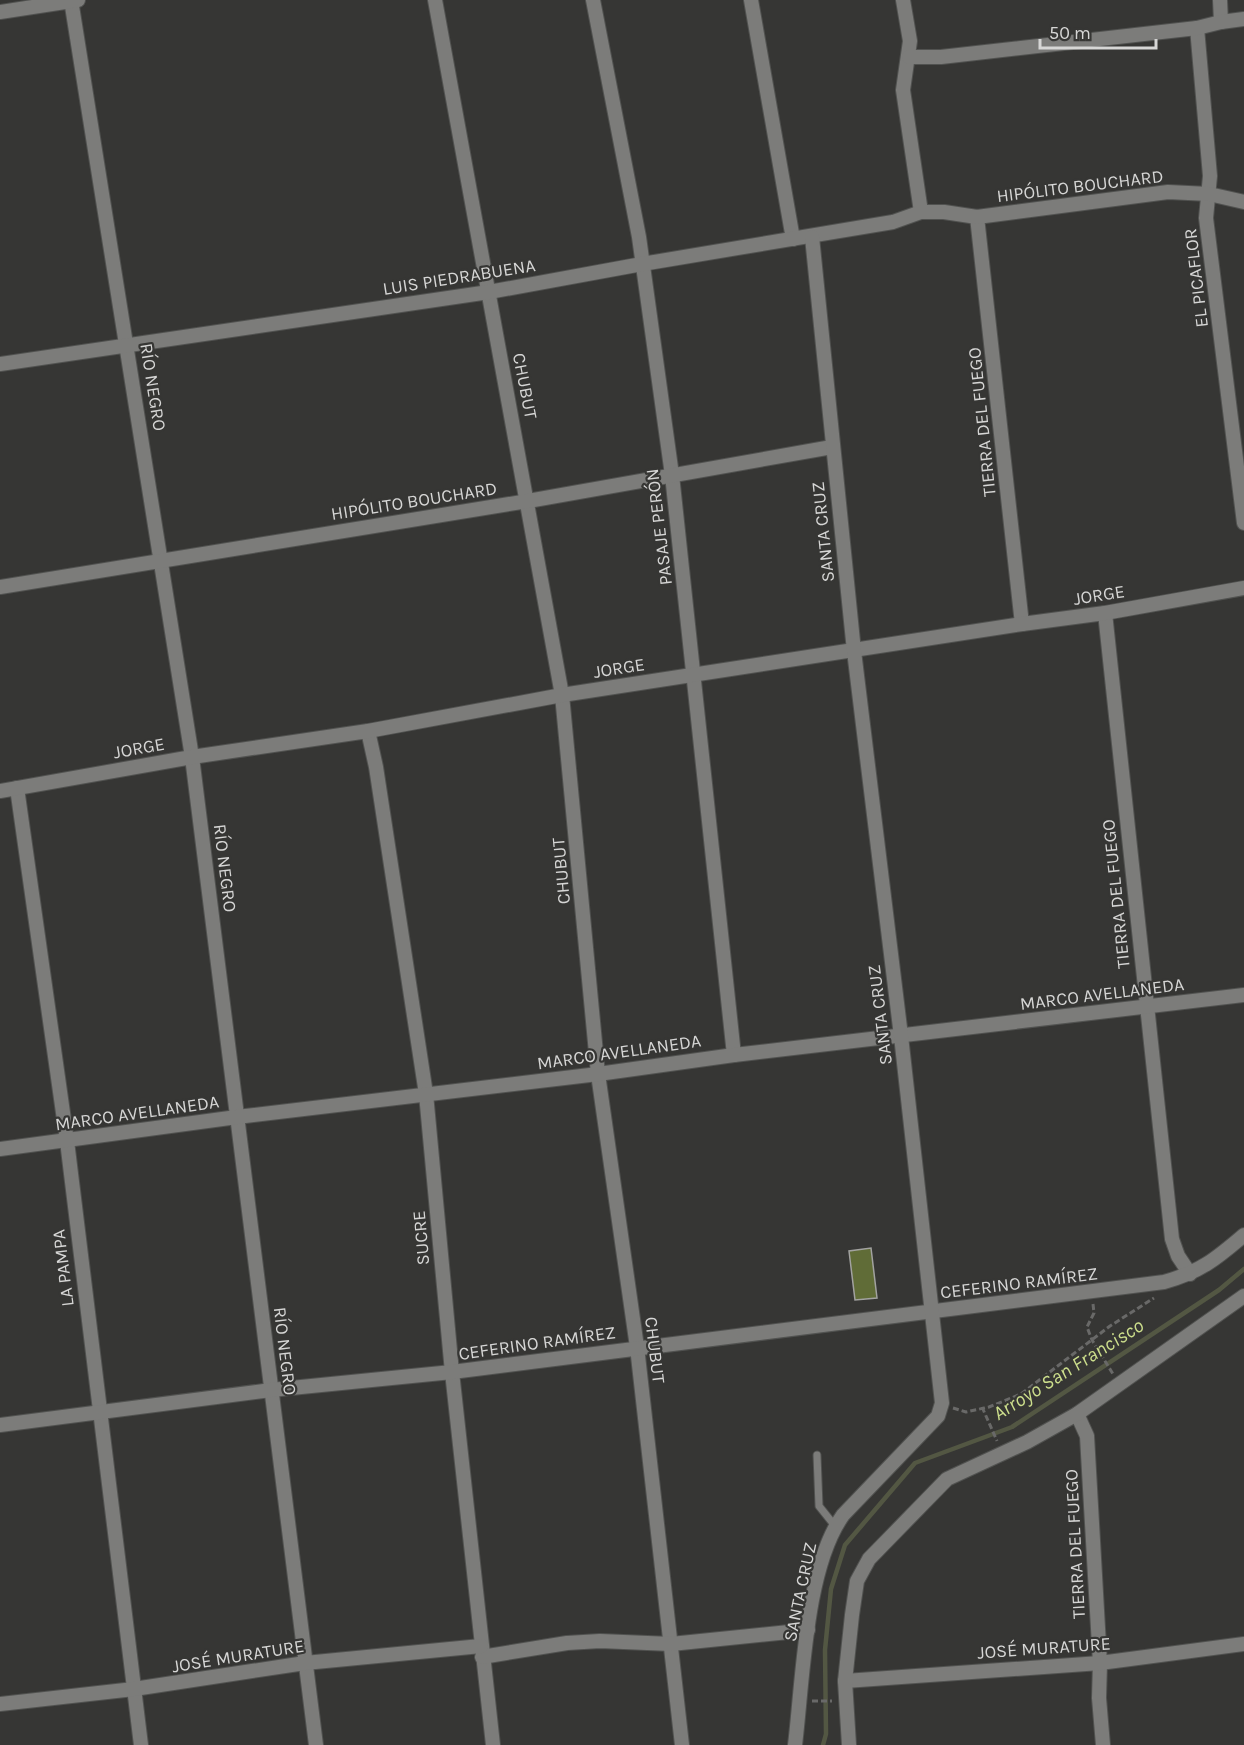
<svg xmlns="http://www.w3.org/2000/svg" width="1244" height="1745" viewBox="0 0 1244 1745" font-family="Karla,sans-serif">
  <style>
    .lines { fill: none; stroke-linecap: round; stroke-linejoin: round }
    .stream { stroke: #535743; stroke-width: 4.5 }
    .building { fill: #606c37; stroke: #a2a2a0; stroke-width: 1.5 }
    .service-casing { stroke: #515250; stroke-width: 9 }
    .minor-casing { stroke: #515250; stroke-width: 16 }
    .path { stroke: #696968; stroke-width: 3; stroke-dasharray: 6 3; stroke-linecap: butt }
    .service { stroke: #7c7c7a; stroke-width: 7 }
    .minor { stroke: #7c7c7a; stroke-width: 14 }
    .labels { text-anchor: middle; stroke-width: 4.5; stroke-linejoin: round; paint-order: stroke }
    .street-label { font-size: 18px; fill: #d6d6d5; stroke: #363634 }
    .water-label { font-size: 20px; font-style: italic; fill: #ccde8c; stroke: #363634 }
  </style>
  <rect width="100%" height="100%" fill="#363634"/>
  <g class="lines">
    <path class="stream" d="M 823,1745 L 826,1734 L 825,1650 L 831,1589 L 845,1545 L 915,1463 L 1012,1427 L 1219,1290 L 1244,1269"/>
  </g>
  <path class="building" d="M 871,1248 L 877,1298 L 855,1300 L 849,1251 Z"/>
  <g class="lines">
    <g class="service-casing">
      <path id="service" d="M 817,1455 L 819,1506 L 835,1526"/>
    </g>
    <g class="minor-casing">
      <g id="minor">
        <path d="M 71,0 L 192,757 L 316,1745"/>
        <path d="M 435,0 L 562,695 L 598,1074 L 637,1347 L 682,1745"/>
        <path d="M 593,0 L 639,237 L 672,475 L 734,1055"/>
        <path d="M 751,0 L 793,239"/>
        <path d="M 903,0 L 910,41 L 903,90 L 921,212"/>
        <path d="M 1220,0 L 1221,22"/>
        <path d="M 0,12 L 78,0"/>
        <path d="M 1197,28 L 1210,176 L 1206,218 L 1244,523"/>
        <path d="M 909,57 L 941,57 L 1197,28 L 1221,22 L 1244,19"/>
        <path d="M 977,217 L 1022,624"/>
        <path d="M 0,364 L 489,292 L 642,264 L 893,222 L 921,212 L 944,212 L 977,217 L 1168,192 L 1209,194 L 1244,202"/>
        <path d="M 0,587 L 528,501 L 832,447"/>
        <path d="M 1105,613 L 1172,1239 L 1178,1256 L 1190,1274"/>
        <path d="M 368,731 L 376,767 L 426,1094 L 452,1372 L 493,1745"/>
        <path d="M 17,788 L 67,1141 L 141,1745"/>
        <path d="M 0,791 L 192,757 L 368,731 L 562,695 L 1022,624 L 1105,613 L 1244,588"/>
        <path d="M 0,1149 L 237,1117 L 598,1074 L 734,1055 L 1244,995"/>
        <path d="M 1077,1414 L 1087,1436 L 1100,1663 L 1099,1698 L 1103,1745"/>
        <path d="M 0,1425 L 271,1390 L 452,1372 L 1164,1282 C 1200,1272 1216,1259 1244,1235"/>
        <path d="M 482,1657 L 567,1643 L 600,1641 L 671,1644 L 808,1630"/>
        <path d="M 845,1681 L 1100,1663 L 1244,1644"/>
        <path d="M 0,1704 L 134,1689 L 305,1663 L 481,1646"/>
        <path d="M 795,1745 C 803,1680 805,1568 843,1515 L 938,1416 L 942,1403 L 901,1036 L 854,651 L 812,237"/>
        <path d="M 849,1745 L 845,1681 L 852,1615 L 857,1581 L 869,1559 L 947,1479 L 1027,1442 L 1077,1414 L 1244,1296"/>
      </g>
    </g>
    <g class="path">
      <path d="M 1093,1304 L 1094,1313 L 1087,1327 L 1092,1340 L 1113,1374"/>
      <path d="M 982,1407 L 997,1441"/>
      <path d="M 953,1408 L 966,1412 L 989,1407 L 1021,1394 L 1110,1326 L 1154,1298"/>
      <path d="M 812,1701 L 832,1701"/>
    </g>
    <use href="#service" class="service"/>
    <use href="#minor" class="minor"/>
  </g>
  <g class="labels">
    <g class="street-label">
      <text transform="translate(1080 186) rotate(-7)" y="6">HIPÓLITO BOUCHARD</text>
      <text transform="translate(459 277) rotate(-9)" y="6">LUIS PIEDRABUENA</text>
      <text transform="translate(1196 278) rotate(-97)" y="6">EL PICAFLOR</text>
      <text transform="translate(525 386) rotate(79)" y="6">CHUBUT</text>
      <text transform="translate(153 387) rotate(81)" y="6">RÍO NEGRO</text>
      <text transform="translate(982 422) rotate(-96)" y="6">TIERRA DEL FUEGO</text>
      <text transform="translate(414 501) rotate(-9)" y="6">HIPÓLITO BOUCHARD</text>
      <text transform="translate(659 527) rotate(-97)" y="6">PASAJE PERÓN</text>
      <text transform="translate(823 532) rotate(-96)" y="6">SANTA CRUZ</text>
      <text transform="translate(1099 595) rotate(-9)" y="6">JORGE</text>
      <text transform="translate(619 668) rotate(-9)" y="6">JORGE</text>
      <text transform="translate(139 748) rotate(-10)" y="6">JORGE</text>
      <text transform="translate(225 868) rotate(83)" y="6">RÍO NEGRO</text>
      <text transform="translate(561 871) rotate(-95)" y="6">CHUBUT</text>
      <text transform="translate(1116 894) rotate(-96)" y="6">TIERRA DEL FUEGO</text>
      <text transform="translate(1102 994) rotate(-7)" y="6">MARCO AVELLANEDA</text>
      <text transform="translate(880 1015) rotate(-97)" y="6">SANTA CRUZ</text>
      <text transform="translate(619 1052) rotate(-8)" y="6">MARCO AVELLANEDA</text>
      <text transform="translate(137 1113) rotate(-8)" y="6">MARCO AVELLANEDA</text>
      <text transform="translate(421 1238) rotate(-95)" y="6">SUCRE</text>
      <text transform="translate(63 1268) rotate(-97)" y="6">LA PAMPA</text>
      <text transform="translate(1019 1283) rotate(-7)" y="6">CEFERINO RAMÍREZ</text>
      <text transform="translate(537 1343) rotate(-8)" y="6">CEFERINO RAMÍREZ</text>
      <text transform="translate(655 1350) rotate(83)" y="6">CHUBUT</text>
      <text transform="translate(285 1351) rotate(83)" y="6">RÍO NEGRO</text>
      <text transform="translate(1075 1544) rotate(-93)" y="6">TIERRA DEL FUEGO</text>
      <text transform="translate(800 1592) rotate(-78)" y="6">SANTA CRUZ</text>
      <text transform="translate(1044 1648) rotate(-4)" y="6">JOSÉ MURATURE</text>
      <text transform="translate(238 1656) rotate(-9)" y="6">JOSÉ MURATURE</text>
    </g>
    <g class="water-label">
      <text transform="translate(1068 1369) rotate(-32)" y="7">Arroyo San Francisco</text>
    </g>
  </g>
  <path d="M1040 39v9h116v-9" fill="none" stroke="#d6d6d5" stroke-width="3"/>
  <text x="1049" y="39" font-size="18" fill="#d6d6d5" stroke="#363634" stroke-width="4.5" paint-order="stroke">50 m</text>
</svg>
